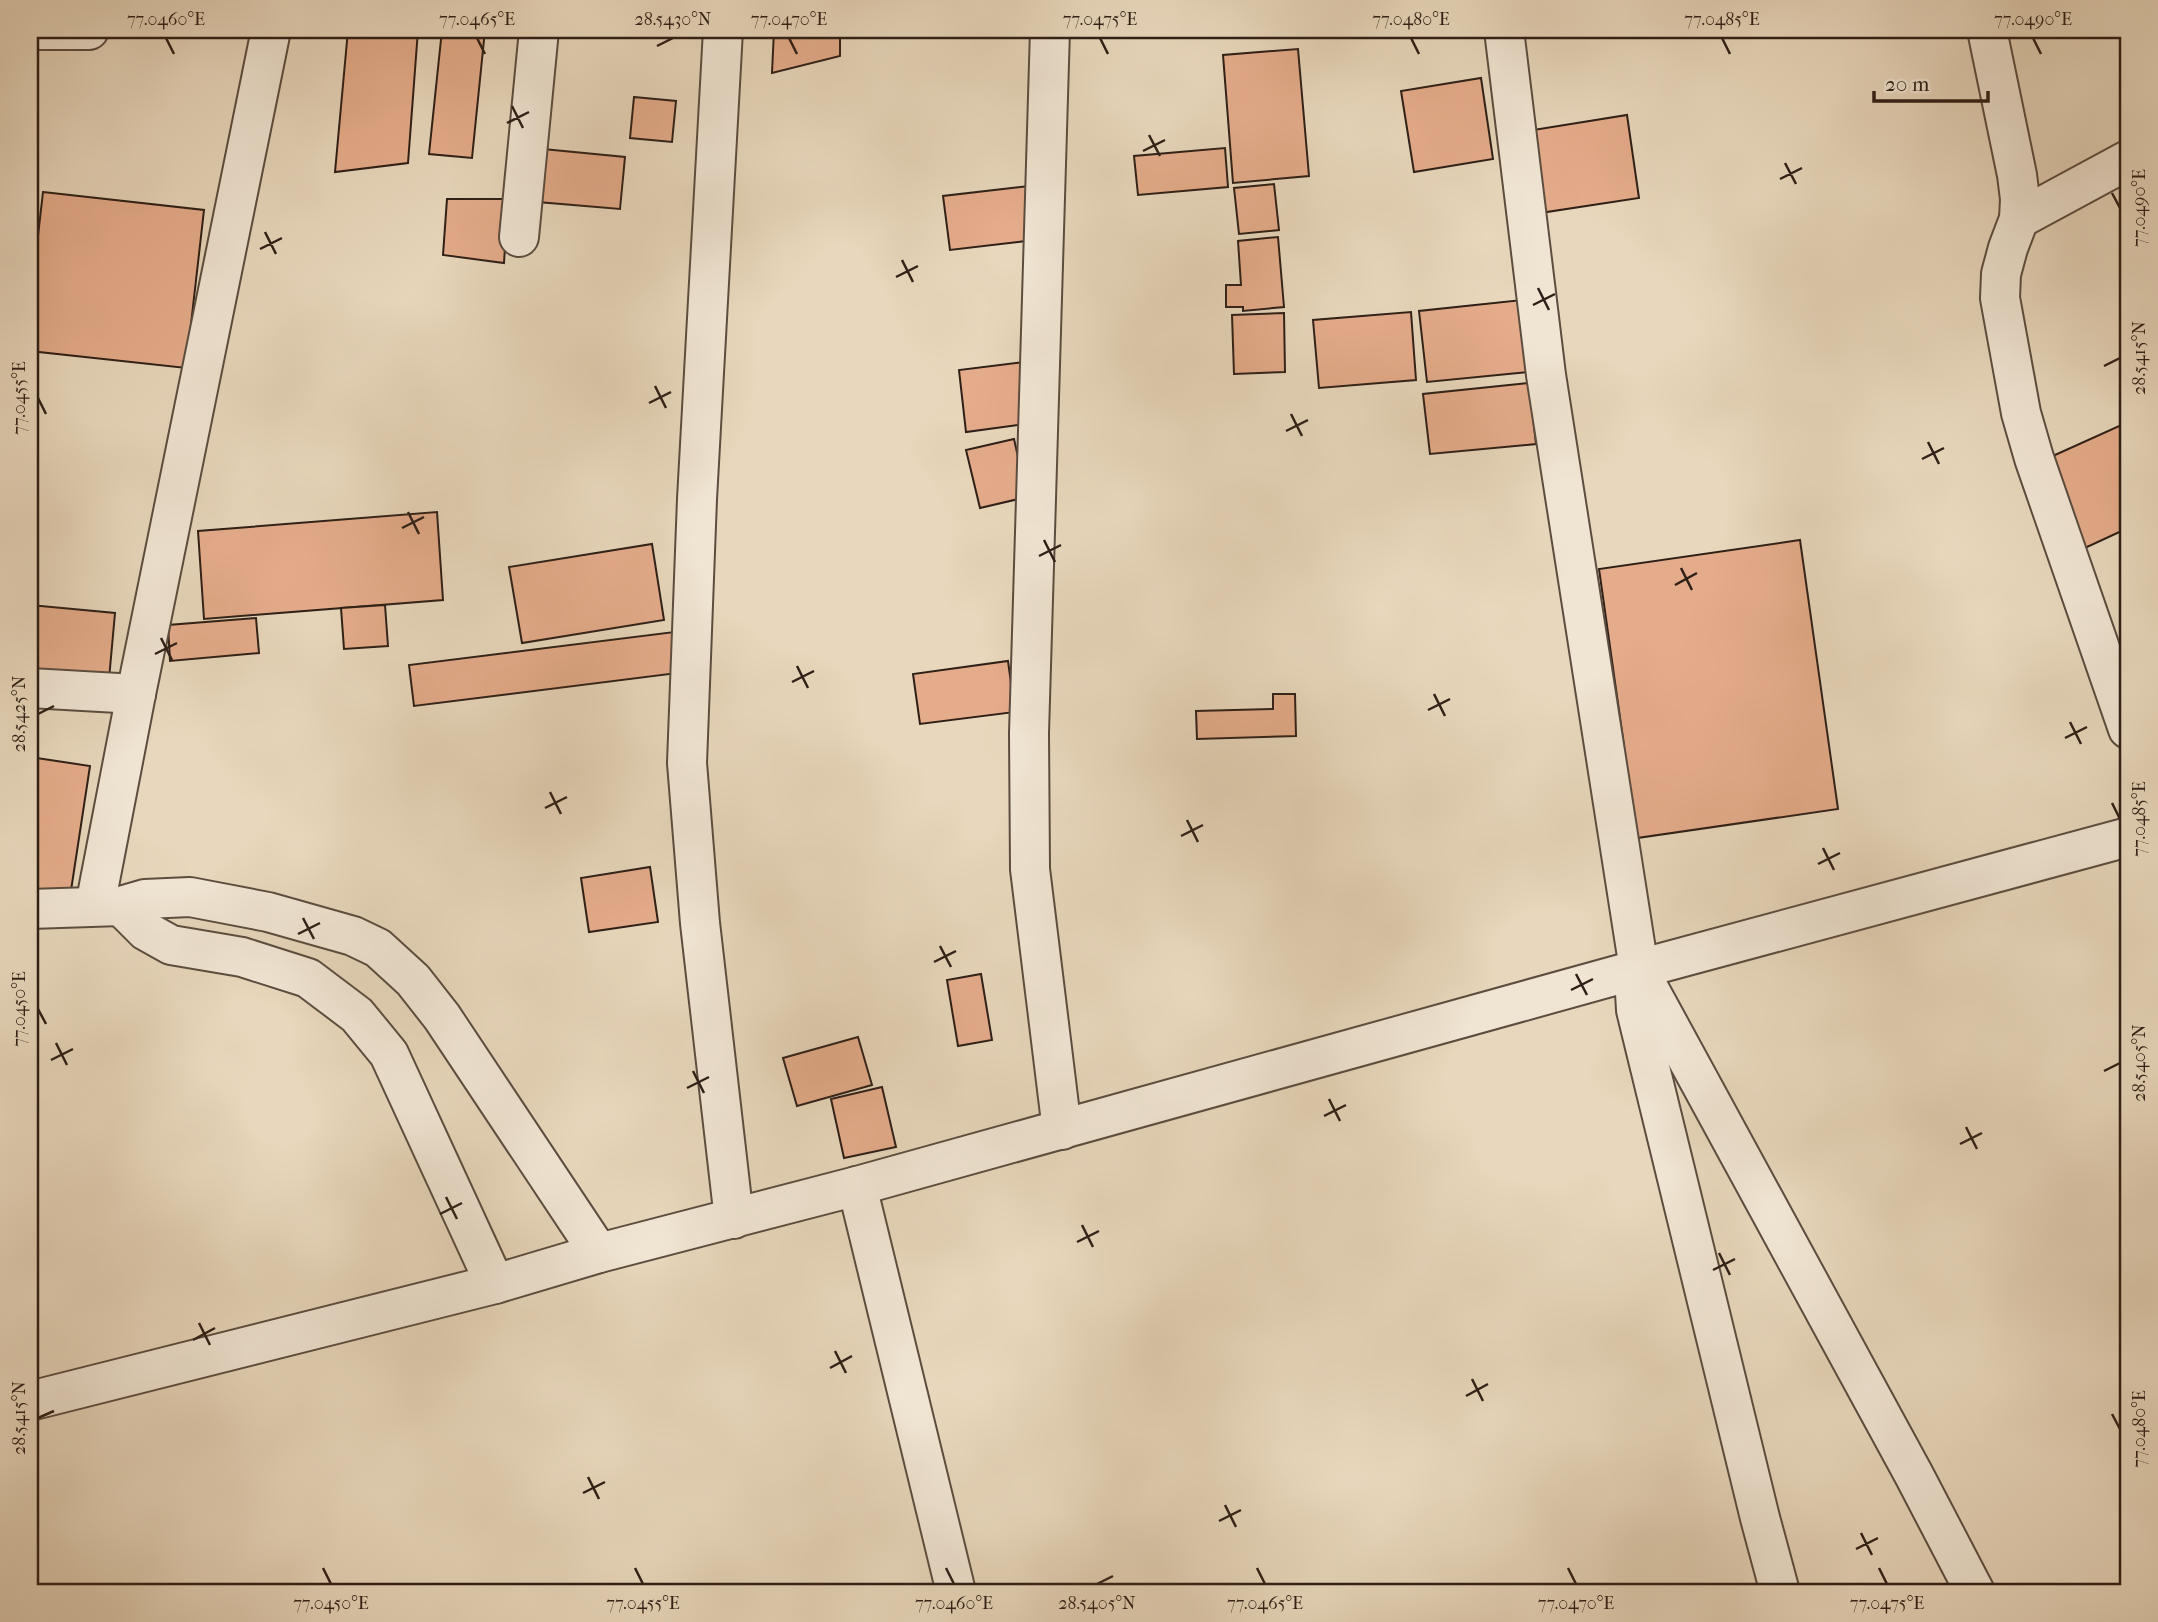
<svg xmlns="http://www.w3.org/2000/svg" width="2158" height="1622" viewBox="0 0 2158 1622" font-family="'IM FELL French Canon',serif">
  <style>
    .building { fill: #e5ac8b; stroke: #2e1f17; stroke-width: 2 }
    .lines { fill: none; stroke-linecap: round; stroke-linejoin: round }
    .street-casing { stroke: #5c4d40; stroke-width: 42 }
    .street { stroke: #f0e5d3; stroke-width: 38 }
    .ticks { fill: none; stroke: #2e1f17; stroke-width: 2.5 }
    .neatline { fill: none; stroke: #2e1f17; stroke-width: 2.5 }
    .ticks-label { font-size: 18px; text-anchor: middle; fill: #2e1f17 }
  </style>
  <rect width="100%" height="100%" fill="#e8d7bc"/>
  <filter id="stains"><feTurbulence type="fractalNoise" baseFrequency=".00286" numOctaves="4"/><feColorMatrix values="0 0 0 0 .2 0 0 0 0 .09 0 0 0 0 .02 0 0 0 .5 -.17"/></filter>
  <radialGradient id="worn" r=".72"><stop offset=".6" stop-color="#630" stop-opacity="0"/><stop offset="1" stop-color="#630" stop-opacity=".3"/></radialGradient>
  <g class="building">
    <path d="M 348,30 L 418,30 L 408,163 L 335,172 Z"/>
    <path d="M 442,30 L 485,30 L 472,158 L 429,154 Z"/>
    <path d="M 774,30 L 840,30 L 840,56 L 772,73 Z"/>
    <path d="M 1298,49 L 1309,176 L 1233,183 L 1223,55 Z"/>
    <path d="M 1481,78 L 1493,159 L 1414,172 L 1401,91 Z"/>
    <path d="M 634,97 L 676,101 L 672,142 L 630,138 Z"/>
    <path d="M 1627,115 L 1639,198 L 1540,213 L 1527,131 Z"/>
    <path d="M 1225,148 L 1228,187 L 1138,195 L 1134,156 Z"/>
    <path d="M 543,149 L 625,157 L 620,209 L 538,202 Z"/>
    <path d="M 1274,184 L 1279,230 L 1239,234 L 1234,188 Z"/>
    <path d="M 1029,186 L 1034,240 L 950,250 L 943,196 Z"/>
    <path d="M 43,192 L 204,210 L 186,368 L 30,351 L 30,306 Z"/>
    <path d="M 447,199 L 508,199 L 504,263 L 443,255 Z"/>
    <path d="M 30,204 L 36,205 L 30,267 Z"/>
    <path d="M 1278,237 L 1284,307 L 1243,311 L 1243,307 L 1226,307 L 1226,285 L 1241,285 L 1238,241 Z"/>
    <path d="M 1522,300 L 1529,372 L 1427,382 L 1419,311 Z"/>
    <path d="M 1411,312 L 1416,380 L 1319,388 L 1313,320 Z"/>
    <path d="M 1284,313 L 1285,372 L 1234,374 L 1232,315 Z"/>
    <path d="M 1025,362 L 1026,424 L 966,432 L 959,370 Z"/>
    <path d="M 1529,383 L 1536,444 L 1430,454 L 1423,394 Z"/>
    <path d="M 2128,422 L 2128,528 L 2085,548 L 2046,459 Z"/>
    <path d="M 1014,439 L 1027,497 L 980,508 L 966,450 Z"/>
    <path d="M 437,512 L 443,600 L 204,619 L 198,531 Z"/>
    <path d="M 1800,540 L 1838,809 L 1637,838 L 1599,569 Z"/>
    <path d="M 652,544 L 664,620 L 522,643 L 509,567 Z"/>
    <path d="M 30,605 L 115,613 L 109,679 L 30,668 Z"/>
    <path d="M 385,605 L 388,646 L 344,649 L 341,608 Z"/>
    <path d="M 256,618 L 259,653 L 170,661 L 168,625 Z"/>
    <path d="M 674,632 L 678,673 L 414,706 L 409,665 Z"/>
    <path d="M 1008,661 L 1015,712 L 920,724 L 913,674 Z"/>
    <path d="M 1273,694 L 1295,694 L 1296,736 L 1197,739 L 1196,711 L 1273,709 Z"/>
    <path d="M 30,757 L 90,766 L 70,897 L 30,891 Z"/>
    <path d="M 650,867 L 658,922 L 589,932 L 581,878 Z"/>
    <path d="M 981,974 L 992,1040 L 958,1046 L 947,980 Z"/>
    <path d="M 858,1037 L 872,1085 L 797,1106 L 783,1058 Z"/>
    <path d="M 882,1087 L 896,1147 L 844,1158 L 831,1099 Z"/>
  </g>
  <g class="lines">
    <g class="street-casing">
      <g id="street">
        <path d="M 30,30 L 89,30"/>
        <path d="M 723,30 L 697,499 L 687,763 L 700,923 L 734,1219"/>
        <path d="M 1050,30 L 1029,733 L 1030,869 L 1062,1130"/>
        <path d="M 1504,30 L 1546,375 L 1639,969 L 1635,993 L 1636,1010 L 1760,1518 L 1780,1592"/>
        <path d="M 1987,30 L 2017,175 L 2020,199 L 2019,219 L 2008,248 L 2001,274 L 2000,298 L 2021,413 L 2034,458 L 2128,729"/>
        <path d="M 2019,219 L 2128,160"/>
        <path d="M 519,237 L 539,30"/>
        <path d="M 30,688 L 136,694"/>
        <path d="M 95,906 L 136,694 L 271,30"/>
        <path d="M 121,906 L 146,931 L 171,945 L 242,957 L 308,978 L 357,1015 L 389,1054 L 495,1284"/>
        <path d="M 30,909 L 121,906 L 145,899 L 190,897 L 268,912 L 353,936 L 378,948 L 413,980 L 442,1017 L 599,1253"/>
        <path d="M 1641,974 L 1914,1475 L 1975,1592"/>
        <path d="M 857,1186 L 956,1592"/>
        <path d="M 30,1401 L 495,1284 L 599,1253 L 857,1186 L 1639,969 L 2128,837"/>
      </g>
    </g>
    <use href="#street" class="street"/>
  </g>
  <path class="ticks" d="M 166,38 L 174,54M 477,38 L 485,54M 789,38 L 797,54M 1100,38 L 1108,54M 1411,38 L 1419,54M 1722,38 L 1730,54M 2033,38 L 2041,54M 657,46 L 673,38M 512,106 L 523,128M 507,123 L 529,112M 1149,135 L 1160,156M 1143,151 L 1165,140M 1785,163 L 1796,184M 1780,179 L 1802,168M 2112,193 L 2120,208M 265,232 L 276,254M 260,249 L 282,238M 902,260 L 913,282M 896,277 L 918,266M 1538,288 L 1549,310M 1533,305 L 1555,294M 2104,366 L 2120,358M 655,386 L 666,408M 38,398 L 46,414M 649,403 L 671,392M 1291,414 L 1302,436M 1286,431 L 1308,420M 1928,442 L 1939,464M 1922,459 L 1944,448M 408,512 L 419,534M 402,528 L 424,517M 1044,540 L 1055,562M 1039,556 L 1061,545M 1681,568 L 1692,590M 1675,585 L 1697,573M 161,638 L 172,660M 155,654 L 177,643M 797,666 L 808,688M 792,682 L 814,671M 1434,694 L 1445,716M 1428,710 L 1450,699M 38,714 L 54,706M 2070,722 L 2081,744M 2065,738 L 2087,727M 550,792 L 561,814M 2112,803 L 2120,819M 545,808 L 567,797M 1187,820 L 1198,842M 1181,836 L 1203,825M 1823,848 L 1834,870M 1818,864 L 1840,853M 303,918 L 314,939M 298,934 L 320,923M 940,946 L 951,967M 934,962 L 956,951M 1576,974 L 1587,995M 1571,990 L 1593,979M 38,1009 L 46,1024M 56,1043 L 67,1065M 51,1060 L 73,1049M 693,1071 L 704,1093M 2104,1071 L 2120,1063M 687,1088 L 709,1077M 1329,1099 L 1340,1121M 1324,1116 L 1346,1105M 1966,1127 L 1977,1149M 1960,1144 L 1982,1133M 446,1197 L 457,1219M 440,1214 L 462,1203M 1082,1225 L 1093,1247M 1077,1242 L 1099,1231M 1719,1253 L 1730,1275M 1713,1270 L 1735,1259M 199,1323 L 210,1345M 193,1340 L 215,1328M 835,1351 L 846,1373M 830,1368 L 852,1356M 1472,1379 L 1483,1401M 1466,1396 L 1488,1384M 2112,1414 L 2120,1429M 38,1418 L 54,1411M 588,1477 L 599,1499M 583,1493 L 605,1482M 1225,1505 L 1236,1527M 1219,1521 L 1241,1510M 1861,1533 L 1872,1555M 1856,1549 L 1878,1538M 323,1568 L 331,1584M 635,1568 L 643,1584M 946,1568 L 954,1584M 1257,1568 L 1265,1584M 1568,1568 L 1576,1584M 1879,1568 L 1887,1584M 1097,1584 L 1113,1576"/>
  <rect width="2158" height="1622" fill="none" stroke="#e8d7bc" stroke-width="77"/>
  <path d="M1874 91v10h114v-10" fill="none" stroke="#2e1f17" stroke-width="3.5"/>
  <text x="1885" y="91" font-size="21" fill="#2e1f17" stroke="#f0e5d3" stroke-width="5" paint-order="stroke">20 m</text>
  <rect x="38" y="38" width="2082" height="1546" class="neatline"/>
  <g class="ticks-label">
    <text x="166" y="25">77.0460°E</text>
    <text x="477" y="25">77.0465°E</text>
    <text x="673" y="25">28.5430°N</text>
    <text x="789" y="25">77.0470°E</text>
    <text x="1100" y="25">77.0475°E</text>
    <text x="1411" y="25">77.0480°E</text>
    <text x="1722" y="25">77.0485°E</text>
    <text x="2033" y="25">77.0490°E</text>
    <text transform="translate(2139 208) rotate(-90)" y="6">77.0490°E</text>
    <text transform="translate(2139 358) rotate(-90)" y="6">28.5415°N</text>
    <text transform="translate(19 398) rotate(-90)" y="6">77.0455°E</text>
    <text transform="translate(19 714) rotate(-90)" y="6">28.5425°N</text>
    <text transform="translate(2139 819) rotate(-90)" y="6">77.0485°E</text>
    <text transform="translate(19 1009) rotate(-90)" y="6">77.0450°E</text>
    <text transform="translate(2139 1063) rotate(-90)" y="6">28.5405°N</text>
    <text transform="translate(19 1418) rotate(-90)" y="6">28.5415°N</text>
    <text transform="translate(2139 1429) rotate(-90)" y="6">77.0480°E</text>
    <text x="331" y="1609">77.0450°E</text>
    <text x="643" y="1609">77.0455°E</text>
    <text x="954" y="1609">77.0460°E</text>
    <text x="1097" y="1609">28.5405°N</text>
    <text x="1265" y="1609">77.0465°E</text>
    <text x="1576" y="1609">77.0470°E</text>
    <text x="1887" y="1609">77.0475°E</text>
  </g>
  <rect width="100%" height="100%" filter="url(#stains)"/>
  <rect width="100%" height="100%" fill="url(#worn)"/>
</svg>
